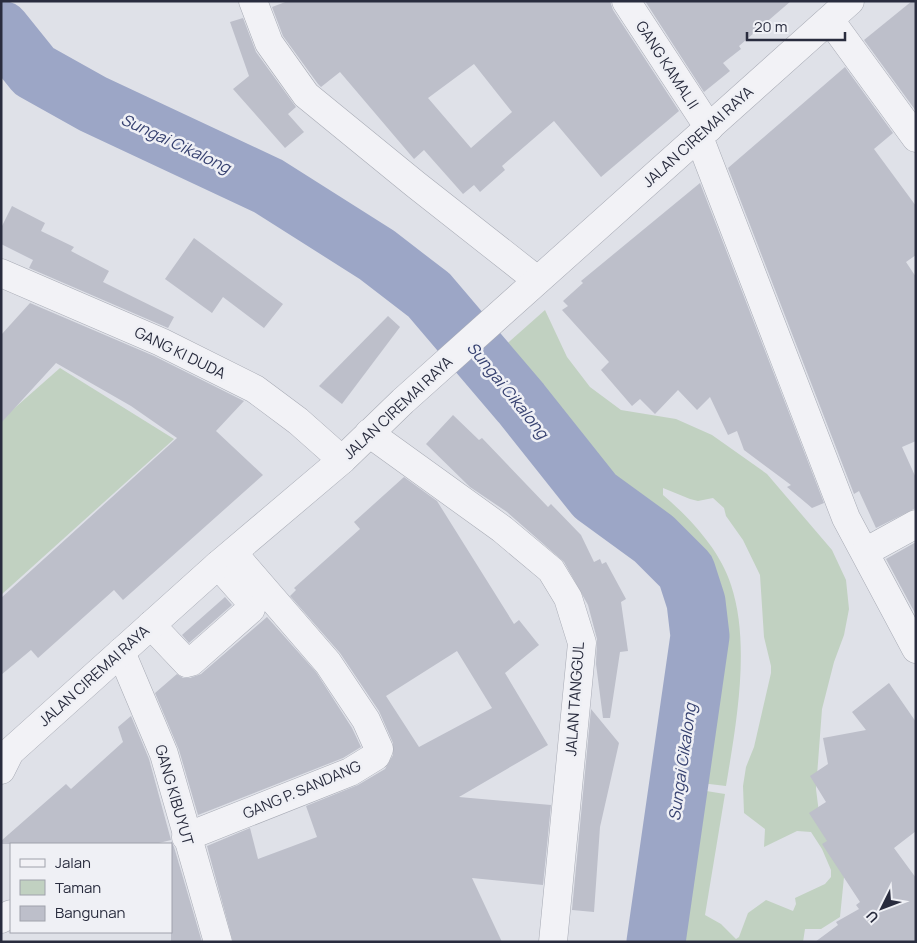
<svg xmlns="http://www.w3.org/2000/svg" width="917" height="943" viewBox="0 0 917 943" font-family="Manrope,sans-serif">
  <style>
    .green { fill: #c1d1c1 }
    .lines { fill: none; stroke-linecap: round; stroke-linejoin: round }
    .river { stroke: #9ca6c6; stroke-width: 59 }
    .building { fill: #bdbfca; fill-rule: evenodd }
    .minor-casing { stroke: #a8abb5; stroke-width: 29 }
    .minor { stroke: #f2f2f6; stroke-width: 28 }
    .labels { text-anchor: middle; stroke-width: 5; stroke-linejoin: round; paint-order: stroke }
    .street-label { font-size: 15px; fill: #292c3e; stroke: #eff0f5 }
    .water-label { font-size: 16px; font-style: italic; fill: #364170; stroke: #eff0f5 }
  </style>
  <rect width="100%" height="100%" fill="#dfe1e8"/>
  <g class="green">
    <path d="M 545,310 L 567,357 L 590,387 L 621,410 L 676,419 L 712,435 L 767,474 L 832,550 L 846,580 L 849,609 L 844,635 L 834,662 L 822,709 L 816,789 L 820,821 L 844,877 L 840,917 L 821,929 L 805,929 L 803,942 L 684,942 L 686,900 L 700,790 L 725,794 L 705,915 L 721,924 L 736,939 L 739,937 L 748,913 L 766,900 L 793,911 L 796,904 L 795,898 L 825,884 L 831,877 L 831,870 L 822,849 L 811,832 L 797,831 L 764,847 L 765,829 L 744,813 L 743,786 L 746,767 L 754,747 L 771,673 L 771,666 L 764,637 L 760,575 L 743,540 L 726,516 L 724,508 L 713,498 L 698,501 L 690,499 L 663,488 L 663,495 C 690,518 720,550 731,585 C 751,645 736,725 726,786 L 701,783 L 718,647 L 719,600 L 714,577 L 699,549 L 635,505 L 592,464 L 578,454 L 527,395 L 502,361 L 502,348 Z"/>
    <path d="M 60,368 L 174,439 L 1,595 L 1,420 Z"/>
  </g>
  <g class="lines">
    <path class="river" d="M 1,30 L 34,71 L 93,104 L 268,186 L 377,255 L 429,295 L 521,403 L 595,496 L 654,539 L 686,571 L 696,602 L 700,636 L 656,942"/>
  </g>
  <g class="building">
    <path d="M 288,1 L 610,1 L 613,10 L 679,111 L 601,177 L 554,121 L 502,166 L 505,170 L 480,192 L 474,185 L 463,194 L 424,150 L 414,159 L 340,72 L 321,87 L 318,84 L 283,36 L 272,7 ZM 474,64 L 512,112 L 471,148 L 428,98 Z"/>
    <path d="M 645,1 L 791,1 L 739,46 L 741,49 L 723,63 L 730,71 L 704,92 Z"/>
    <path d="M 912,1 L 916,1 L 916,111 L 864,40 Z"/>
    <path d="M 243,18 L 256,52 L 296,107 L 288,114 L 304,132 L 285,148 L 233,89 L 249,76 L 230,22 Z"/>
    <path d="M 845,67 L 893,133 L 874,149 L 916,206 L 916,255 L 906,262 L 916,277 L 916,441 L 902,447 L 916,478 L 916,508 L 876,528 L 859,491 L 854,494 L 728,168 Z"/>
    <path d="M 700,183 L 824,503 L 812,508 L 787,487 L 791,485 L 744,450 L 737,431 L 728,435 L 710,397 L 697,410 L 678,390 L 655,414 L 640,399 L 632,406 L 601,370 L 609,362 L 562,310 L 568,306 L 563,301 L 583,283 L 581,281 Z"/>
    <path d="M 12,206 L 45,223 L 41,231 L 74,247 L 71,251 L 109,271 L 103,282 L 174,317 L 168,328 L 29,268 L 33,260 L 1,244 L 1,228 Z"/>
    <path d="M 194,238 L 283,304 L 264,328 L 223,297 L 212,313 L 165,279 Z"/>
    <path d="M 30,303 L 154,356 L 244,401 L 216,431 L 263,475 L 123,600 L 114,590 L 38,658 L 31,650 L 1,675 L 1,598 L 177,438 L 131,406 L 56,363 L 1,423 L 1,335 Z"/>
    <path d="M 388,316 L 400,327 L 342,404 L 319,386 Z"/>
    <path d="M 453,415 L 479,440 L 482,438 L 548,507 L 551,504 L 581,535 L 594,562 L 600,559 L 602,564 L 606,562 L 626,599 L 621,602 L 628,651 L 620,652 L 610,718 L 603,718 L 596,664 L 597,639 L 588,605 L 564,562 L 507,512 L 470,487 L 426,444 Z"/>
    <path d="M 404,477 L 437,501 L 514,624 L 519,620 L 539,645 L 505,673 L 548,745 L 459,797 L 551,805 L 543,885 L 472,878 L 502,942 L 233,942 L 207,846 L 250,828 L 258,859 L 317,837 L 306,806 L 358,785 L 385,769 L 393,755 L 393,743 L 379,711 L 340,653 L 290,596 L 296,590 L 294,588 L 360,529 L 354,522 ZM 457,651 L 492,708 L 419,747 L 386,696 Z"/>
    <path d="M 916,542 L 916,615 L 886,559 Z"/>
    <path d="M 225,597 L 232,605 L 189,643 L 182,635 Z"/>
    <path d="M 267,617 L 316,672 L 352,728 L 361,747 L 343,758 L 198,815 L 179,750 L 155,693 L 177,674 L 183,678 L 190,678 L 201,674 Z"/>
    <path d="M 889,683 L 916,722 L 916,831 L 894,848 L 916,878 L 916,942 L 815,942 L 838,925 L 836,922 L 859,909 L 856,905 L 860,902 L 822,844 L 827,841 L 809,813 L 826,802 L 810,776 L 828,764 L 823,738 L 866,730 L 852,712 Z"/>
    <path d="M 591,709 L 619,743 L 600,827 L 594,912 L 572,910 Z"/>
    <path d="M 131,716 L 149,759 L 171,840 L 155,844 L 1,844 L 1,841 L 66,784 L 71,789 L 123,742 L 118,727 Z"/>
    <path d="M 171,841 L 174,847 L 202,942 L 171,942 Z"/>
  </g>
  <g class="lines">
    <g class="minor-casing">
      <g id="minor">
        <path d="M 253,1 L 269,43 L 306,95 L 415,184 L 537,280"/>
        <path d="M 626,1 L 709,128"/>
        <path d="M 830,20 L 916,138"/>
        <path d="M 699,137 L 846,518 L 916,649"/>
        <path d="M 1,273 L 161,342 L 255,389 L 298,421 L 342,460"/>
        <path d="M 369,433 L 502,529 L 551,570 L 568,598 L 582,643 L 553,942"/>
        <path d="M 865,552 L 916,524"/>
        <path d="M 151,625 L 187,663 L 191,662 L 251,609 L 252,604 L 249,600 L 218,565"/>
        <path d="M 121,652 L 164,754 L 218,942"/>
        <path d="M 1,770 L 10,752 L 218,565 L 342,460 L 403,401 L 850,1"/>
        <path d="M 186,837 L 350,772 L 376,756 L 379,749 L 366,720 L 328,663 L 233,553"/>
        <path d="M 1,919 L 11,914"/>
      </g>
    </g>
    <use href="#minor" class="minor"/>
  </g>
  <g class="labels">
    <g class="street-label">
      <text transform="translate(667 65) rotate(57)" y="5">GANG KAMAL II</text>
      <text transform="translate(698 137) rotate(-42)" y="5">JALAN CIREMAI RAYA</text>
      <text transform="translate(180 353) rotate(26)" y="5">GANG KI DUDA</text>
      <text transform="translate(398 408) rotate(-43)" y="5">JALAN CIREMAI RAYA</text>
      <text transform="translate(94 676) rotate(-42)" y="5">JALAN CIREMAI RAYA</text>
      <text transform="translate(575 699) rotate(-86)" y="5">JALAN TANGGUL</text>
      <text transform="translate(302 790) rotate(-23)" y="5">GANG P. SANDANG</text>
      <text transform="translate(174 795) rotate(74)" y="5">GANG KIBUYUT</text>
    </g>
    <g class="water-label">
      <text transform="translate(176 143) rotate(25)" y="6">Sungai Cikalong</text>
      <text transform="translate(508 390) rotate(51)" y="6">Sungai Cikalong</text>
      <text transform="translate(682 762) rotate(-82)" y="6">Sungai Cikalong</text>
    </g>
  </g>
  <rect width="917" height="943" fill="none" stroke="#292c3e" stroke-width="5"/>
  <rect x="10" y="843" width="162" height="90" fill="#eff0f5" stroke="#a0a2ac"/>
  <rect x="20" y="859" width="25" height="8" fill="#f2f2f6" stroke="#a0a2ac"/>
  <text x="55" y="868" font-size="15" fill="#292c3e">Jalan</text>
  <rect x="20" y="880" width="25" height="15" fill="#c1d1c1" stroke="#a0a2ac"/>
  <text x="55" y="893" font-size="15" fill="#292c3e">Taman</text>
  <rect x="20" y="906" width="25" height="15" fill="#bdbfca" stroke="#a0a2ac"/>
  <text x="55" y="918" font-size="15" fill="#292c3e">Bangunan</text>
  <g transform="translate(882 908) rotate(228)" stroke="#eff0f5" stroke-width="4" paint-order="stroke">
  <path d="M0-4L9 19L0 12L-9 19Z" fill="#292c3e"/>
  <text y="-8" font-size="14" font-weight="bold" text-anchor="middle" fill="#292c3e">U</text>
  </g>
  <path d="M747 32v8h98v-8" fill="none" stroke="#292c3e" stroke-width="2.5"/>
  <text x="754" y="32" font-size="15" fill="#292c3e" stroke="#eff0f5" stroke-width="4" paint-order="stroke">20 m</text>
</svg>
